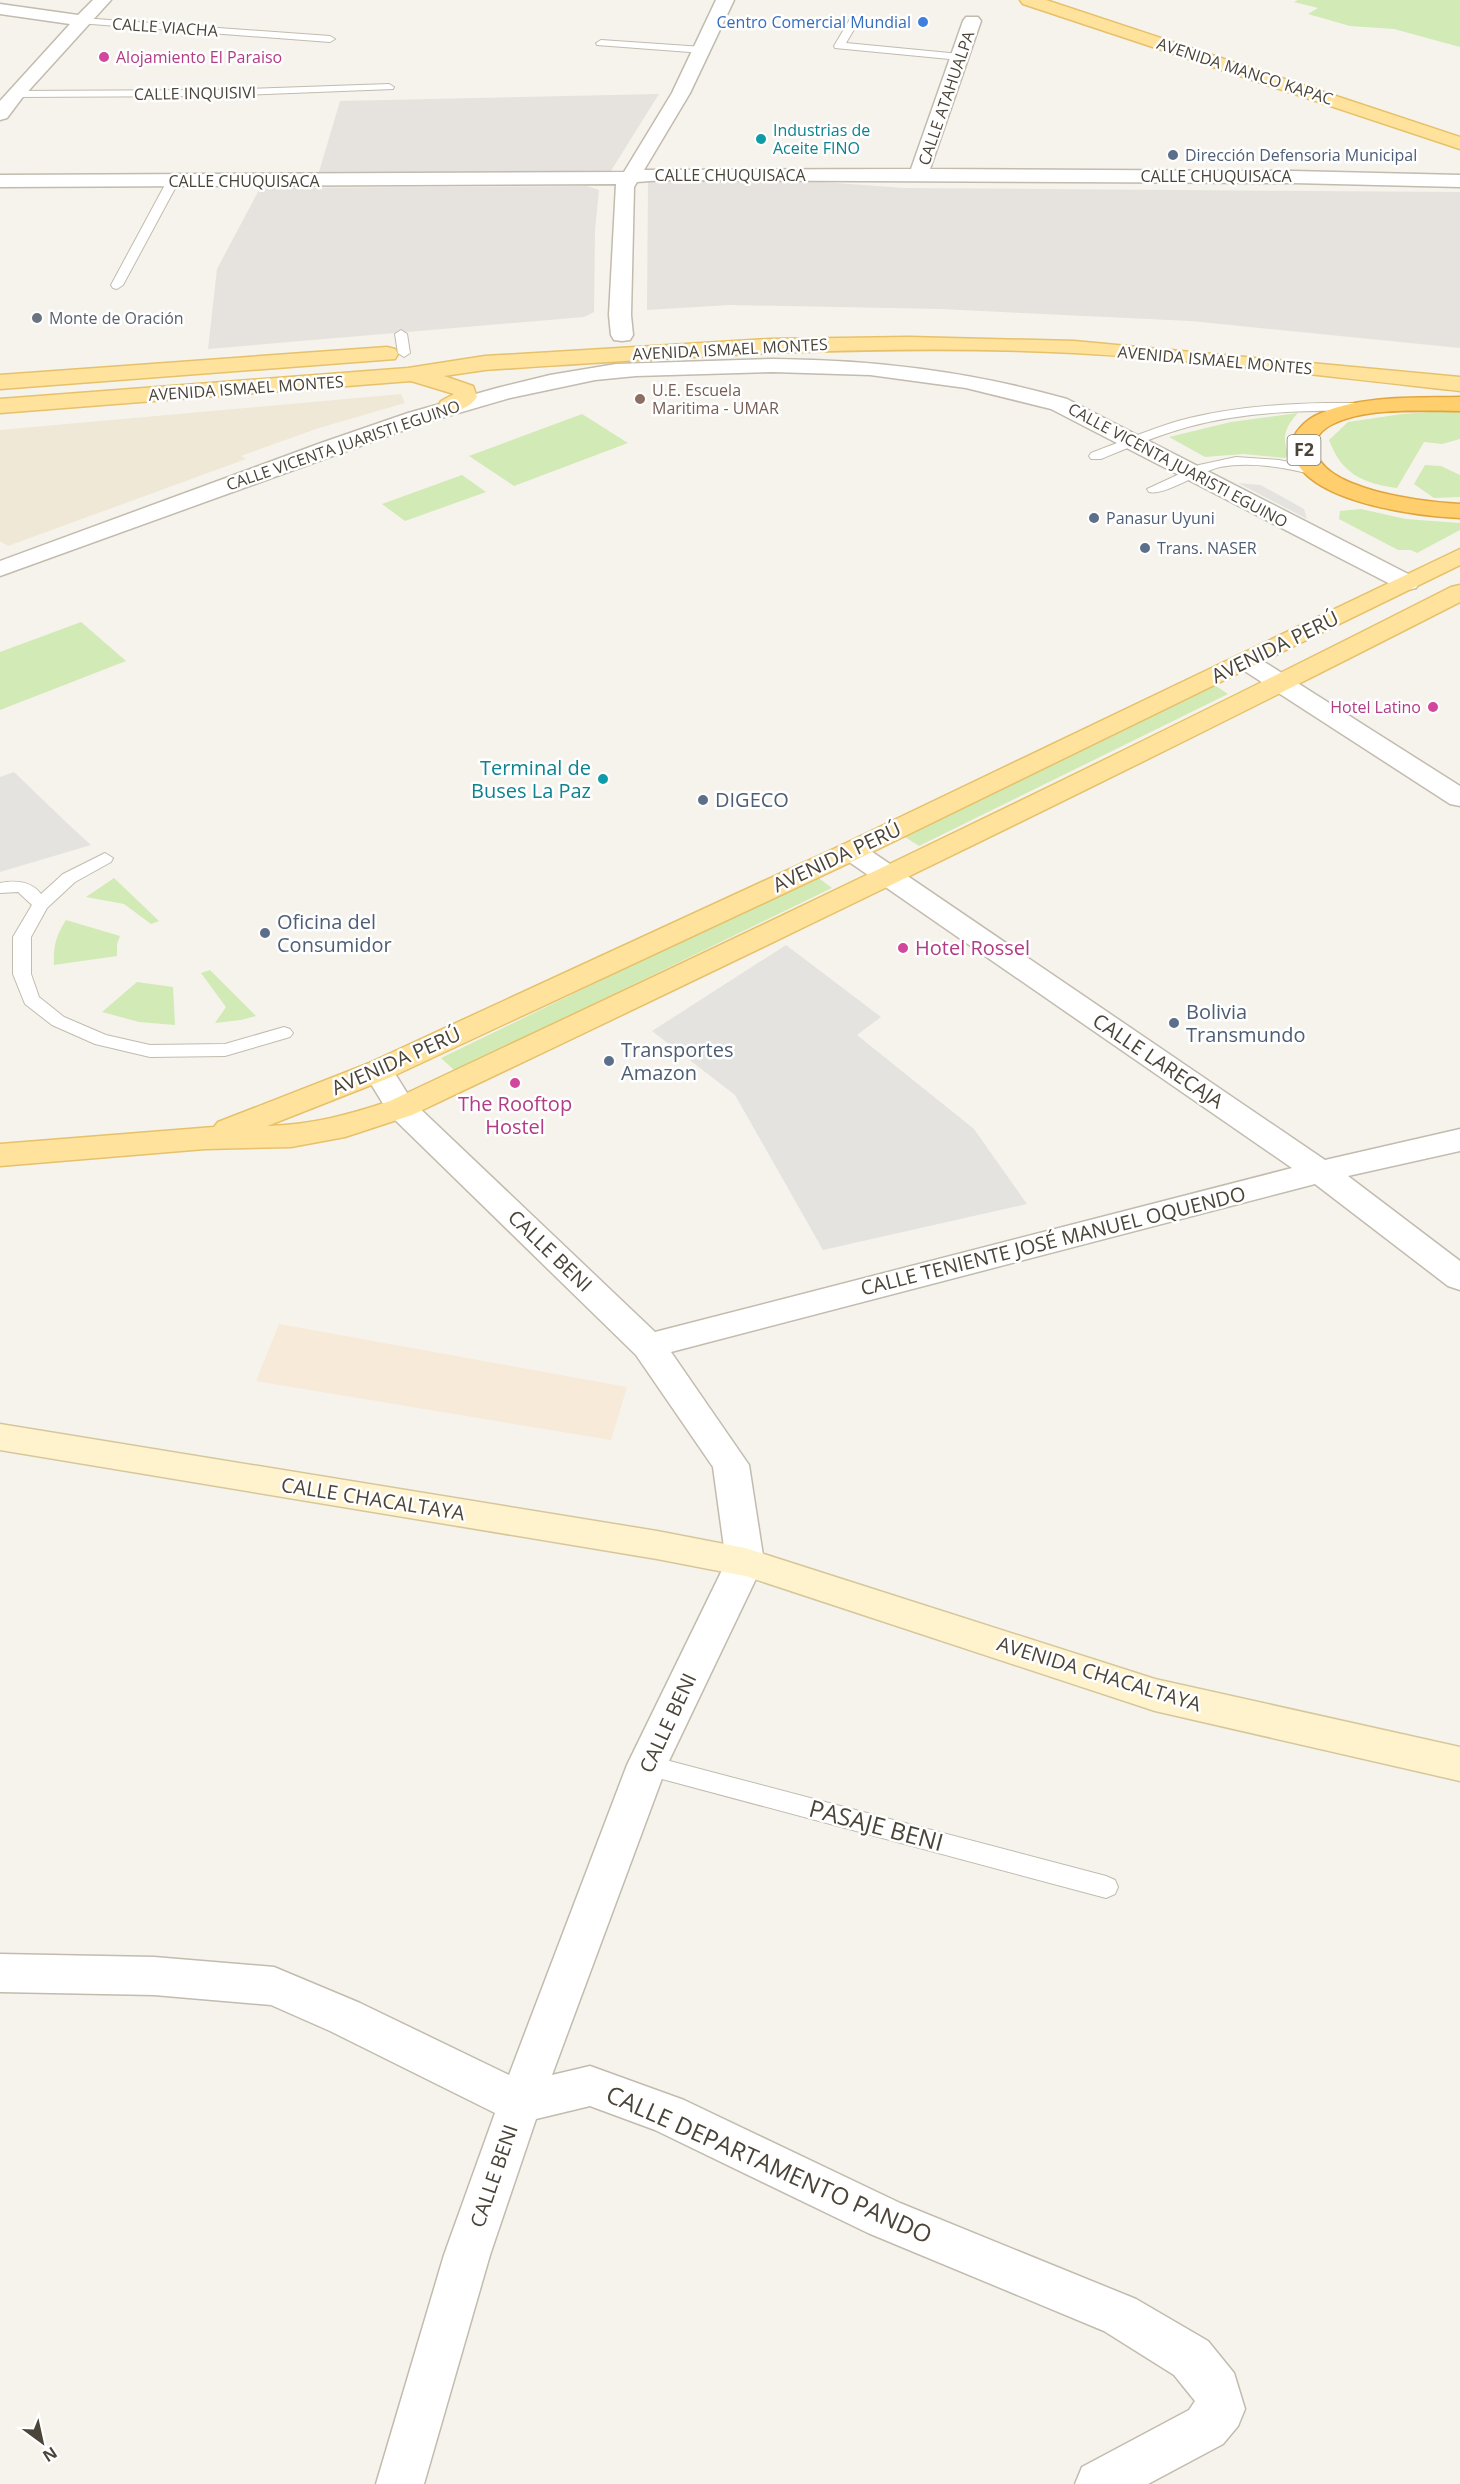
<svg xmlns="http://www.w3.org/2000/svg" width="1460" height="2484" viewBox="0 0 1460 2484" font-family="'Open Sans',sans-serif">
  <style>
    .commercial { fill: #f7ead8 }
    .industrial { fill: #e6e2dd }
    .education { fill: #efe8d6 }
    .green { fill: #d2eab5 }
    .parking { fill: #e5e3e0 }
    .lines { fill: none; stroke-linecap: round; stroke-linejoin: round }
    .service-casing { stroke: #c2bbae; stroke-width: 2 }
    .minor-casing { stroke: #c2bbae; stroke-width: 3 }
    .tertiary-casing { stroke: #c2bbae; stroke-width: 3 }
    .secondary-casing { stroke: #d6c79b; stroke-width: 3 }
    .primary-casing { stroke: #e6c16a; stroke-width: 3 }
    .motorway-casing { stroke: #e0a43c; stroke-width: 3 }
    .service { fill: #fff; fill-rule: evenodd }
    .minor { fill: #fff; fill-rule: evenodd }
    .tertiary { fill: #fff; fill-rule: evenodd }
    .secondary { fill: #fff3cd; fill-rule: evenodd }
    .primary { fill: #ffe39c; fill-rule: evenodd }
    .motorway { fill: #ffcf6e; fill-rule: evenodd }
    .shop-dot { fill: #3f7fe0; stroke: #fff; stroke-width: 2 }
    .hotel-dot { fill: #d1479c; stroke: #fff; stroke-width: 2 }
    .culture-dot { fill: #0f9aa8; stroke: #fff; stroke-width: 2 }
    .service-dot { fill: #5c6f8a; stroke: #fff; stroke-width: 2 }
    .worship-dot { fill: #6b7280; stroke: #fff; stroke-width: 2 }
    .education-dot { fill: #8d6e63; stroke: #fff; stroke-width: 2 }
    .labels { text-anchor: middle; stroke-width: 5; stroke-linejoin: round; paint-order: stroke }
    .far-shop-label { font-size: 16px; fill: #366cbe; stroke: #fff; text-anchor: end }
    .far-street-label { font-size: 16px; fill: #4b4439; stroke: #fff }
    .far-hotel-label { font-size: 16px; fill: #b23c85; stroke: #fff; text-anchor: start }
    .far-culture-label { font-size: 16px; fill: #0d838f; stroke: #fff; text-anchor: start }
    .far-service-label { font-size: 16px; fill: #4e5e75; stroke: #fff; text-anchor: start }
    .far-worship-label { font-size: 16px; fill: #5b616d; stroke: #fff; text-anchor: start }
    .far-education-label { font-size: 16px; fill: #785e54; stroke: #fff; text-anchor: start }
    .shield { fill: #fff; stroke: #817c74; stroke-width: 1.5 }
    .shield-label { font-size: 18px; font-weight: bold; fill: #4b4439 }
    .street-label { font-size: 20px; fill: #4b4439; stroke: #fff }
    .culture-label { font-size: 20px; fill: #0d838f; stroke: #fff; text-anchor: end }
    .service-label { font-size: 20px; fill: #4e5e75; stroke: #fff; text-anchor: start }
    .hotel-label { font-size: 20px; fill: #b23c85; stroke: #fff; text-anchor: start }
    .near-street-label { font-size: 24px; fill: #4b4439; stroke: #fff }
  </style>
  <rect width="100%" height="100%" fill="#f6f3ec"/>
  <path class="commercial" d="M 279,1324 L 627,1387 L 611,1440 L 256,1381 Z"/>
  <g class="industrial">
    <path d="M 659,94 L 609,174 L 319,172 L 340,101 Z"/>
    <path d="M 648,181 L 809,181 L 904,188 L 1460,192 L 1460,348 L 1191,321 L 940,309 L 730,305 L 647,310 Z"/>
    <path d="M 587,186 L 599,190 L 595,231 L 594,312 L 584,317 L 208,349 L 217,269 L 260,188 Z"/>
  </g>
  <path class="education" d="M 401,394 L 405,403 L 319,428 L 241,456 L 246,459 L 8,546 L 0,541 L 0,430 Z"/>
  <g class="green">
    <path d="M 1298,0 L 1460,0 L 1460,47 L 1394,29 L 1350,26 L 1308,14 L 1318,8 L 1294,2 Z"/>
    <path d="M 1460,410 L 1460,439 L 1442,444 L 1424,442 L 1397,488 C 1362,483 1342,474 1329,440 L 1348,422 L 1402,414 Z"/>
    <path d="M 1298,413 C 1285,427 1281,438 1289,455 L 1285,458 L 1243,454 L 1205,457 L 1169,437 L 1231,422 Z"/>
    <path d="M 582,414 L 628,443 L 514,486 L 469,456 Z"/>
    <path d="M 1425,465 L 1441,466 L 1460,475 L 1460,497 L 1434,498 L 1414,484 Z"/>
    <path d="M 462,475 L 486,492 L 405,521 L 382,504 Z"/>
    <path d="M 1361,509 L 1406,519 L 1460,523 L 1460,530 L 1417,553 L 1411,550 L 1398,550 L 1339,519 L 1340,511 Z"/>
    <path d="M 81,622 L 126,661 L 0,710 L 0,652 Z"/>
    <path d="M 1213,684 L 1228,694 L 919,846 L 902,835 Z"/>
    <path d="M 816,876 L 832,888 L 455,1071 L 441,1058 Z"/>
    <path d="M 114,878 L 159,921 L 151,924 L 124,904 L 86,897 Z"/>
    <path d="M 66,920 L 120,936 L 117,944 L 117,956 L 54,965 C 53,946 56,936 66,920 Z"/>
    <path d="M 210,970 L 256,1016 L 241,1020 L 215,1023 L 226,1007 L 201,973 Z"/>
    <path d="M 137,982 L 173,987 L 175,1025 L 139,1022 L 102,1012 Z"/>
  </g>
  <g class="parking">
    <path d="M 1238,483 L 1261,485 L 1304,509 L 1307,519 Z"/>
    <path d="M 14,772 L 68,824 L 91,845 L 0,872 L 0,777 Z"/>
    <path d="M 786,945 L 881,1017 L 857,1035 L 974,1129 L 1027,1204 L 823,1250 L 735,1095 L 652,1031 Z"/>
  </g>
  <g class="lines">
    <g class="service-casing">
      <g id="service">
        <path d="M 82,18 L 330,36 L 335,39 L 330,42 L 78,23 L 77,21 Z"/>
        <path d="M 854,18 L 859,21 L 846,43 L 960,54 L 965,57 L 960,60 L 835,48 L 834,46 L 850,19 Z"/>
        <path d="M 601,40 L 703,47 L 708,50 L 703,53 L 597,45 L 596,43 Z"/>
        <path d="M 389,84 L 394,87 L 393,89 L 216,96 L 15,97 L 10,94 L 15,91 L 216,90 Z"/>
        <path d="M 173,178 L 179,181 L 123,285 L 117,289 L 113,288 L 111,285 L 167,181 Z"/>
        <path d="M 401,330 L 407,334 L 410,353 L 404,357 L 398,353 L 395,334 Z"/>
        <path d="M 1325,403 L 1368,403 L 1375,407 L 1368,411 C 1308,410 1246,411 1188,427 C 1158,435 1130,447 1101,459 L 1091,459 L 1089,456 L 1091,453 C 1120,442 1148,430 1178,421 C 1226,408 1275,404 1325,403 Z"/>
        <path d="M 1236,457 L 1279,460 L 1323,469 L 1325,472 L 1318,476 C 1287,468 1252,461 1220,467 C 1201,471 1165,496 1149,492 L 1147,489 L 1199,465 Z"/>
        <path d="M 105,853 L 113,858 L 111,862 L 75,882 L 47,908 L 31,937 L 31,974 L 39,997 L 64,1017 L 106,1035 L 150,1045 L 225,1044 L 284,1027 L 290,1029 L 293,1033 L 290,1037 L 225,1056 L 150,1057 L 95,1044 L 52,1025 L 25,1004 L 13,974 L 13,937 L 32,905 L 18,892 L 0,893 L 0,883 C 16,880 31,881 41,894 L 63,874 Z"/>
        <path d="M 647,1755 L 1106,1876 L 1115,1880 L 1118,1887 L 1115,1894 L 1106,1898 L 647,1775 L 639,1772 L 635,1765 L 639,1758 Z"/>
      </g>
    </g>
    <g class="minor-casing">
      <g id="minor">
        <path d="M 93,0 L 111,0 L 22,98 L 7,118 L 0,120 L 0,101 L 70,24 L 0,14 L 0,4 L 78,15 Z"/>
        <path d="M 716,0 L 734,0 L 690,93 L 644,170 L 911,169 L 963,21 L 966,17 L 978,17 L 981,21 L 930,169 L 1293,171 L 1460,175 L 1460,187 L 1293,183 L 663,180 L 637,182 L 634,187 L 631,315 L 633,335 L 630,340 L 622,341 L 614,340 L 611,335 L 609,315 L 616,184 L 0,187 L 0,175 L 624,172 L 672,93 Z"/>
        <path d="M 773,359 C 876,360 968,371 1067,399 L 1416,578 L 1419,583 L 1416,588 L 1407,590 L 1398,588 L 1051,409 L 966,388 L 870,375 L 773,372 L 636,376 L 595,380 L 510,398 L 424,423 L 0,576 L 0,561 L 321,443 L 408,413 L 497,388 L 550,375 L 616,364 Z"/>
        <path d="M 852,843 L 862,845 L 1325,1160 L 1460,1129 L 1460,1151 L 1348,1176 L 1460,1261 L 1460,1290 L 1448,1286 L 1315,1184 L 671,1352 L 749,1465 L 764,1562 L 667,1765 L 552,2075 L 590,2066 L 684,2100 L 900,2203 L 1136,2299 L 1208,2341 L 1234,2373 L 1245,2409 L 1238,2426 L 1223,2444 L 1148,2484 L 1075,2484 L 1082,2467 L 1189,2410 L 1195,2401 L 1174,2375 L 1104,2331 L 868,2233 L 655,2130 L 590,2106 L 536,2119 L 490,2255 L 424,2484 L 376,2484 L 444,2255 L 495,2113 L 330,2031 L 271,2005 L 154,1995 L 0,1992 L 0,1954 L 154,1957 L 274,1967 L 360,2003 L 509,2075 L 627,1765 L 726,1562 L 713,1467 L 636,1355 L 390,1115 L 363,1071 L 367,1064 L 378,1061 L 389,1064 L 412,1101 L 655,1332 L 1292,1168 L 842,857 L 838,851 L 842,845 Z"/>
      </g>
    </g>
    <g class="tertiary-casing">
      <path id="tertiary" d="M 1246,653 L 1255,656 L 1460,786 L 1460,806 L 1450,804 L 1237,666 L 1233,661 L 1237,656 Z"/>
    </g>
    <g class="secondary-casing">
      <path id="secondary" d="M 0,1424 L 657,1531 L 745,1548 L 1155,1679 L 1460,1747 L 1460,1781 L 1155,1711 L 745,1576 L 657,1559 L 0,1450 Z"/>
    </g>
    <g class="primary-casing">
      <g id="primary">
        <path d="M 1020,0 L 1046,0 L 1460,137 L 1460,149 L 1023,4 Z"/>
        <path d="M 909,337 L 1074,341 L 1460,377 L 1460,391 C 1332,377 1203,360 1074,353 C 876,343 682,357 485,370 L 444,376 L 473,386 L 477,397 C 470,408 454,414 441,411 L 438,406 L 441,401 L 454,394 L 411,381 L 0,413 L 0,399 L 408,368 L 485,356 L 770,339 Z"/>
        <path d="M 387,347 L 395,349 L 398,354 L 395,359 L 0,389 L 0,375 Z"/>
        <path d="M 1460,549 L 1460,565 L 862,857 L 389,1078 L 267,1126 C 310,1125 349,1115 390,1101 C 746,934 1101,765 1451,587 L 1460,585 L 1460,602 C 1114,779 763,948 412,1115 L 345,1137 L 291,1147 L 205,1149 L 0,1166 L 0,1144 L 214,1127 L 218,1122 L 367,1064 L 842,845 Z"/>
      </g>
    </g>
    <g class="motorway-casing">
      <path id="motorway" d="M 1460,397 L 1460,411 C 1423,411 1367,407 1333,424 C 1324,428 1314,437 1315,448 C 1320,491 1426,502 1460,504 L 1460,518 C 1418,516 1298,502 1292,448 C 1290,434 1307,419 1319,414 C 1362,395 1414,398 1460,397 Z"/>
    </g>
    <use href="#service" class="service"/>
    <use href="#minor" class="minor"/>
    <use href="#tertiary" class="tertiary"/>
    <use href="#secondary" class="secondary"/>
    <use href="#primary" class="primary"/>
    <use href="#motorway" class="motorway"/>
  </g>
  <circle class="shop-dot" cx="923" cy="22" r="6"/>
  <g class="hotel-dot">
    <circle cx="104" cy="57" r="6"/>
    <circle cx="1433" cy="707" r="6"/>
    <circle cx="903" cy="948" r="6"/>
    <circle cx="515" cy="1083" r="6"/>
  </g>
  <g class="culture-dot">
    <circle cx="761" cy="139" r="6"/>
    <circle cx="603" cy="779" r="6"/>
  </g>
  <g class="service-dot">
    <circle cx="1173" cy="155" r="6"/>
    <circle cx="1094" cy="518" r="6"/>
    <circle cx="1145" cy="548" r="6"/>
    <circle cx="703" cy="800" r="6"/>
    <circle cx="265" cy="933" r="6"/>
    <circle cx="1174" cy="1023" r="6"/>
    <circle cx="609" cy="1061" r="6"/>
  </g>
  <circle class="worship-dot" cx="37" cy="318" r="6"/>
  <circle class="education-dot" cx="640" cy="399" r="6"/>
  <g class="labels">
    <g class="far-shop-label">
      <text x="911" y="28">Centro Comercial Mundial</text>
    </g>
    <g class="far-street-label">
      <text transform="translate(165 27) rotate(4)" y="6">CALLE VIACHA</text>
      <text transform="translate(1245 71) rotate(18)" y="6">AVENIDA MANCO KAPAC</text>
      <text transform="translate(195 93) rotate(-1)" y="6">CALLE INQUISIVI</text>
      <text transform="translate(946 98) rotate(-71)" y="6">CALLE ATAHUALPA</text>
      <text x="730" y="181">CALLE CHUQUISACA</text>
      <text x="1216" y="182">CALLE CHUQUISACA</text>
      <text x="244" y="187">CALLE CHUQUISACA</text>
      <text transform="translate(730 349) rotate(-3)" y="6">AVENIDA ISMAEL MONTES</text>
      <text transform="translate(1215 360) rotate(5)" y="6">AVENIDA ISMAEL MONTES</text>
      <text transform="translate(246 388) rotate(-4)" y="6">AVENIDA ISMAEL MONTES</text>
      <text transform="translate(343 445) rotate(-19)" y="6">CALLE VICENTA JUARISTI EGUINO</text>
      <text transform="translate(1178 465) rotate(28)" y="6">CALLE VICENTA JUARISTI EGUINO</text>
    </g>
    <g class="far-hotel-label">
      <text x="116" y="63">Alojamiento El Paraiso</text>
      <text x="1421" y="713" text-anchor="end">Hotel Latino</text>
    </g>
    <g class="far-culture-label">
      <text x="773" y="136">Industrias de<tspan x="773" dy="18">Aceite FINO</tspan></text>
    </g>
    <g class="far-service-label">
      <text x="1185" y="161">Dirección Defensoria Municipal</text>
      <text x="1106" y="524">Panasur Uyuni</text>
      <text x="1157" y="554">Trans. NASER</text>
    </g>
    <g class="far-worship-label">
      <text x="49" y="324">Monte de Oración</text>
    </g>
    <g class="far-education-label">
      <text x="652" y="396">U.E. Escuela<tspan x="652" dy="18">Maritima - UMAR</tspan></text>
    </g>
    <rect class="shield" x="1287.5" y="435" width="33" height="30" rx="4.5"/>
    <g class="shield-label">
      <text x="1304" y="456">F2</text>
    </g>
    <g class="street-label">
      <text transform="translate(1275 647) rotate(-26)" y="7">AVENIDA PERÚ</text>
      <text transform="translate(837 857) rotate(-25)" y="7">AVENIDA PERÚ</text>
      <text transform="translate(396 1061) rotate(-24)" y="7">AVENIDA PERÚ</text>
      <text transform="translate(1158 1061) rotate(34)" y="7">CALLE LARECAJA</text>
      <text transform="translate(1053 1241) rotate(-14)" y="7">CALLE TENIENTE JOSÉ MANUEL OQUENDO</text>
      <text transform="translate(550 1251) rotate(44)" y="7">CALLE BENI</text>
      <text transform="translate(373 1499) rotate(9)" y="7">CALLE CHACALTAYA</text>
      <text transform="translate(1099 1674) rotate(17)" y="7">AVENIDA CHACALTAYA</text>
      <text transform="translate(668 1723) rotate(-65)" y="7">CALLE BENI</text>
      <text transform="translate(494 2176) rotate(-71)" y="7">CALLE BENI</text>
    </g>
    <g class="culture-label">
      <text x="591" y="775">Terminal de<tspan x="591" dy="23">Buses La Paz</tspan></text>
    </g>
    <g class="service-label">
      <text x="715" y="807">DIGECO</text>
      <text x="277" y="929">Oficina del<tspan x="277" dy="23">Consumidor</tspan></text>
      <text x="1186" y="1019">Bolivia<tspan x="1186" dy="23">Transmundo</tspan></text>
      <text x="621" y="1057">Transportes<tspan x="621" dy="23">Amazon</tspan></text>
    </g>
    <g class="hotel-label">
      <text x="915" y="955">Hotel Rossel</text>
      <text x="515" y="1111" text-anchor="middle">The Rooftop<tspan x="515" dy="23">Hostel</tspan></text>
    </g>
    <g class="near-street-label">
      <text transform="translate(876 1826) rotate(15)" y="8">PASAJE BENI</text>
      <text transform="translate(769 2165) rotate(24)" y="8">CALLE DEPARTAMENTO PANDO</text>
    </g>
  </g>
  <g transform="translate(42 2442) rotate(147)" stroke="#ffffff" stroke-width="4.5" paint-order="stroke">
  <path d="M0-4.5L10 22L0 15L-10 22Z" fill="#4b4439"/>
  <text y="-9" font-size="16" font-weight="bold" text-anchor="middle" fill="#4b4439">N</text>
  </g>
</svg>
